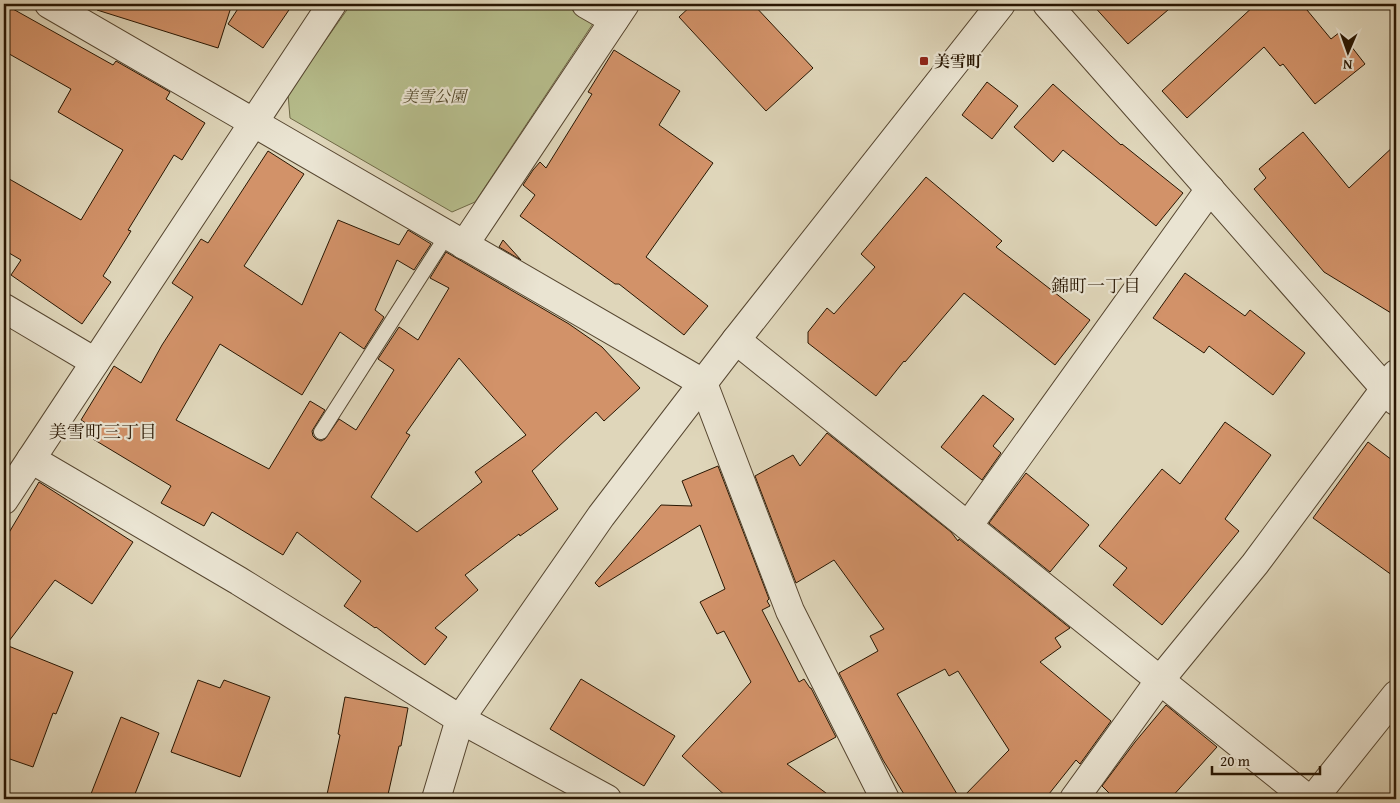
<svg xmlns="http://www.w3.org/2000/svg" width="1400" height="803" viewBox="0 0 1400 803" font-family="'Gentium Book Plus','Noto Serif JP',serif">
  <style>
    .green { fill: #b6bd8c; stroke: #6f6a47 }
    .building { fill: #d29269; stroke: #281602; fill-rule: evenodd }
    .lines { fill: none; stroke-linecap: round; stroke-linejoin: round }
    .service-casing { stroke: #564630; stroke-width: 16 }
    .minor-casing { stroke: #564630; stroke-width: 30 }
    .tertiary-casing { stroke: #564630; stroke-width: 30 }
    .service { stroke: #eae4d2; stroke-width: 14 }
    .minor { stroke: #eae4d2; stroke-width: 28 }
    .tertiary { stroke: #eae4d2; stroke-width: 28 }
    .poi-dot { fill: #8f2418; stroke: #eae4d2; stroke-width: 2 }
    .labels { text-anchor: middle; stroke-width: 4.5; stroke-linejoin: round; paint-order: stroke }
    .poi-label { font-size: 16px; font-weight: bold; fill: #281602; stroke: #eae4d2; text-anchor: start }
    .park-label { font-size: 16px; font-style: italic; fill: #53482b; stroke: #eae4d2 }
    .neighbourhood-label { font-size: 18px; fill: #281602; stroke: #eae4d2 }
  </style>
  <rect width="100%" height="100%" fill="#dfd6ba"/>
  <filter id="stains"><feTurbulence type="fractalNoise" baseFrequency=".004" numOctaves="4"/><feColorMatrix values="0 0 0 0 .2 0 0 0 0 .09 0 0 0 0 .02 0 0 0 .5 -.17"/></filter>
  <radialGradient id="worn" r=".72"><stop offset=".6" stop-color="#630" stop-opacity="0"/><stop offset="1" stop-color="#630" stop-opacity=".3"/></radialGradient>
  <path class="green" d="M 351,4 L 563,4 L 594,22 L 475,202 L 452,212 L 290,118 L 288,94 Z"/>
  <g class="building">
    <path d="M 4,4 L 113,65 L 116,61 L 170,92 L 166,99 L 205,123 L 182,160 L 174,155 L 128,230 L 131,231 L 103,276 L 111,282 L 82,324 L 11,275 L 21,260 L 4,250 L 4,176 L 81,220 L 123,150 L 58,112 L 71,89 L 4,51 Z"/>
    <path d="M 98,4 L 232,4 L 218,48 L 97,10 Z"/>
    <path d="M 241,4 L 293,4 L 263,48 L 228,24 Z"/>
    <path d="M 693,4 L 753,4 L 813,68 L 766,111 L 679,17 Z"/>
    <path d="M 1092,4 L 1175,4 L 1128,44 Z"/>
    <path d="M 1256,4 L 1302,4 L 1331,39 L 1340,32 L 1365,64 L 1315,104 L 1283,64 L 1280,66 L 1264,47 L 1187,118 L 1162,91 Z"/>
    <path d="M 614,50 L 680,91 L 659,125 L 713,163 L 646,257 L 708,306 L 684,335 L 619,284 L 615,284 L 520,216 L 535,195 L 523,185 L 533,170 L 540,162 L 546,168 L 592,94 L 588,92 Z"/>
    <path d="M 987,82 L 1018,106 L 992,139 L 962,115 Z"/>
    <path d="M 1053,84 L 1121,145 L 1122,144 L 1183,193 L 1156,226 L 1063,150 L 1053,162 L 1014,127 Z"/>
    <path d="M 1303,132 L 1349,188 L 1396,144 L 1396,316 L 1324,272 L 1254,189 L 1266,178 L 1259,169 Z"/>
    <path d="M 268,151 L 304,174 L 244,266 L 302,305 L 338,220 L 399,245 L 408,230 L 431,244 L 414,270 L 397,260 L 375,310 L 384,317 L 364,349 L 340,332 L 302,395 L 220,344 L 176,420 L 269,469 L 310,401 L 325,410 L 312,431 L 313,436 L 316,439 L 321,441 L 325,439 L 339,419 L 356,430 L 394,370 L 378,359 L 399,327 L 418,340 L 449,288 L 430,278 L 446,252 L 569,324 L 602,347 L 640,388 L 604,421 L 596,412 L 532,471 L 558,509 L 520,536 L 519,534 L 465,575 L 478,590 L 435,628 L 447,637 L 425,665 L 376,627 L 375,628 L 344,606 L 361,581 L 297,532 L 283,555 L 212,512 L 204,526 L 161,503 L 171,486 L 93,439 L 98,431 L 81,420 L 114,366 L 141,383 L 162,345 L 193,297 L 172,283 L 201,239 L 208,243 ZM 459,358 L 526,435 L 475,472 L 482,482 L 417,532 L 371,497 L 410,435 L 406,433 Z"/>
    <path d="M 926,177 L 1002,241 L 996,247 L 1090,320 L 1055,365 L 964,293 L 905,362 L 904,361 L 876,396 L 808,343 L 808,332 L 827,308 L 834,314 L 875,267 L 861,254 Z"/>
    <path d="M 503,240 L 521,260 L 499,247 Z"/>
    <path d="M 1185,273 L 1245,316 L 1250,310 L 1305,353 L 1273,395 L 1209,346 L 1204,353 L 1153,318 Z"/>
    <path d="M 983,395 L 1014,419 L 993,446 L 1001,453 L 982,480 L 941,447 Z"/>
    <path d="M 1225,422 L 1271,455 L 1225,519 L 1239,531 L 1162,625 L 1113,585 L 1127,568 L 1099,546 L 1162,469 L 1180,484 Z"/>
    <path d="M 827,433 L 951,532 L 958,541 L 959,539 L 1070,628 L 1055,638 L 1061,647 L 1040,662 L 1111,721 L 1080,764 L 1076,760 L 1045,799 L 961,799 L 1009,750 L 958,671 L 949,676 L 945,669 L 897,694 L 960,799 L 907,799 L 883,760 L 839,673 L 878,651 L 870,636 L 884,629 L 834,560 L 796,583 L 755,476 L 793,455 L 800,466 Z"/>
    <path d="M 1368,442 L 1396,463 L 1396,578 L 1313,518 Z"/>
    <path d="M 718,466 L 769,599 L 767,601 L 770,606 L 762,610 L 799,682 L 804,679 L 810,688 L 811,688 L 836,737 L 787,764 L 834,799 L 729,799 L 682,756 L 751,682 L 724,631 L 717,634 L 700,602 L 725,589 L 700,525 L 599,587 L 595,583 L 661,505 L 692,506 L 682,481 Z"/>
    <path d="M 1026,473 L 1089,525 L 1050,572 L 989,523 Z"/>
    <path d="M 39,482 L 133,542 L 92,604 L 55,580 L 6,645 L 73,672 L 56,714 L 53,713 L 33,767 L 4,757 L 4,541 Z"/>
    <path d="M 581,679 L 675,736 L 644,786 L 550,729 Z"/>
    <path d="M 198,680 L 220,688 L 224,680 L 270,697 L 240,777 L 171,752 Z"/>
    <path d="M 345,697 L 408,708 L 401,746 L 399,746 L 387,799 L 326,799 L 340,735 L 338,734 Z"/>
    <path d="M 1166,705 L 1217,747 L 1170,799 L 1115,799 L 1102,786 L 1135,742 Z"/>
    <path d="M 121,717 L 159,733 L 133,799 L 89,799 Z"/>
  </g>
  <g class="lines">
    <g class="service-casing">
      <path id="service" d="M 321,432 L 447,235"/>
    </g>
    <g class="minor-casing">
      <g id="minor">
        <path d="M 49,4 L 703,383 L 790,611 L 885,799"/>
        <path d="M 586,4 L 614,20"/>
        <path d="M 1047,4 L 1396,401"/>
        <path d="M 464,245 L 625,4"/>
        <path d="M 4,308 L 95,362"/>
        <path d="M 736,340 L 1308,799"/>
        <path d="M 31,459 L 239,581 L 460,719 L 607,799"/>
        <path d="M 4,500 L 332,4"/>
        <path d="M 968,526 L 1210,189"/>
        <path d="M 1074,799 L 1160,680 L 1255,564 L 1396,374"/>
        <path d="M 1313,799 L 1396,695"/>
      </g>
    </g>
    <g class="tertiary-casing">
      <path id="tertiary" d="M 436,799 L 460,719 L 601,516 L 736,340 L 1001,4"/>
    </g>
    <use href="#service" class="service"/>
    <use href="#minor" class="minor"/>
    <use href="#tertiary" class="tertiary"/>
  </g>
  <rect class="poi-dot" x="919" y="56" width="10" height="10" rx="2.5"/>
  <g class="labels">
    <g class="poi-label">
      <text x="934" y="67">美雪町</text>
    </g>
    <g class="park-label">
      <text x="434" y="102">美雪公園</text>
    </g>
    <g class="neighbourhood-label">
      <text x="1096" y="292">錦町一丁目</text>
      <text x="103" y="438">美雪町三丁目</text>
    </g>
  </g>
  <rect width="1400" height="803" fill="none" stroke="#dfd6ba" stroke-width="20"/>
  <rect x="5" y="5" width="1390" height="793" fill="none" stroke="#281602" stroke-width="2.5"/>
  <rect x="10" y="10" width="1380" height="783" fill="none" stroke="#281602"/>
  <g transform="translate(1348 52) rotate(182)" stroke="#eae4d2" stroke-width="4" paint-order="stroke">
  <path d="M0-4L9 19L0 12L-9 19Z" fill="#281602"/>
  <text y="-8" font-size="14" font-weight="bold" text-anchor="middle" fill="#281602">N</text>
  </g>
  <path d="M1212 766v8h108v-8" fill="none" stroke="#281602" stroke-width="2.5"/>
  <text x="1220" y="766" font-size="15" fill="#281602" stroke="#eae4d2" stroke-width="4" paint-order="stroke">20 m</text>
  <rect width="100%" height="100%" filter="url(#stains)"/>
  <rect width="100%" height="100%" fill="url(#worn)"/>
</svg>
